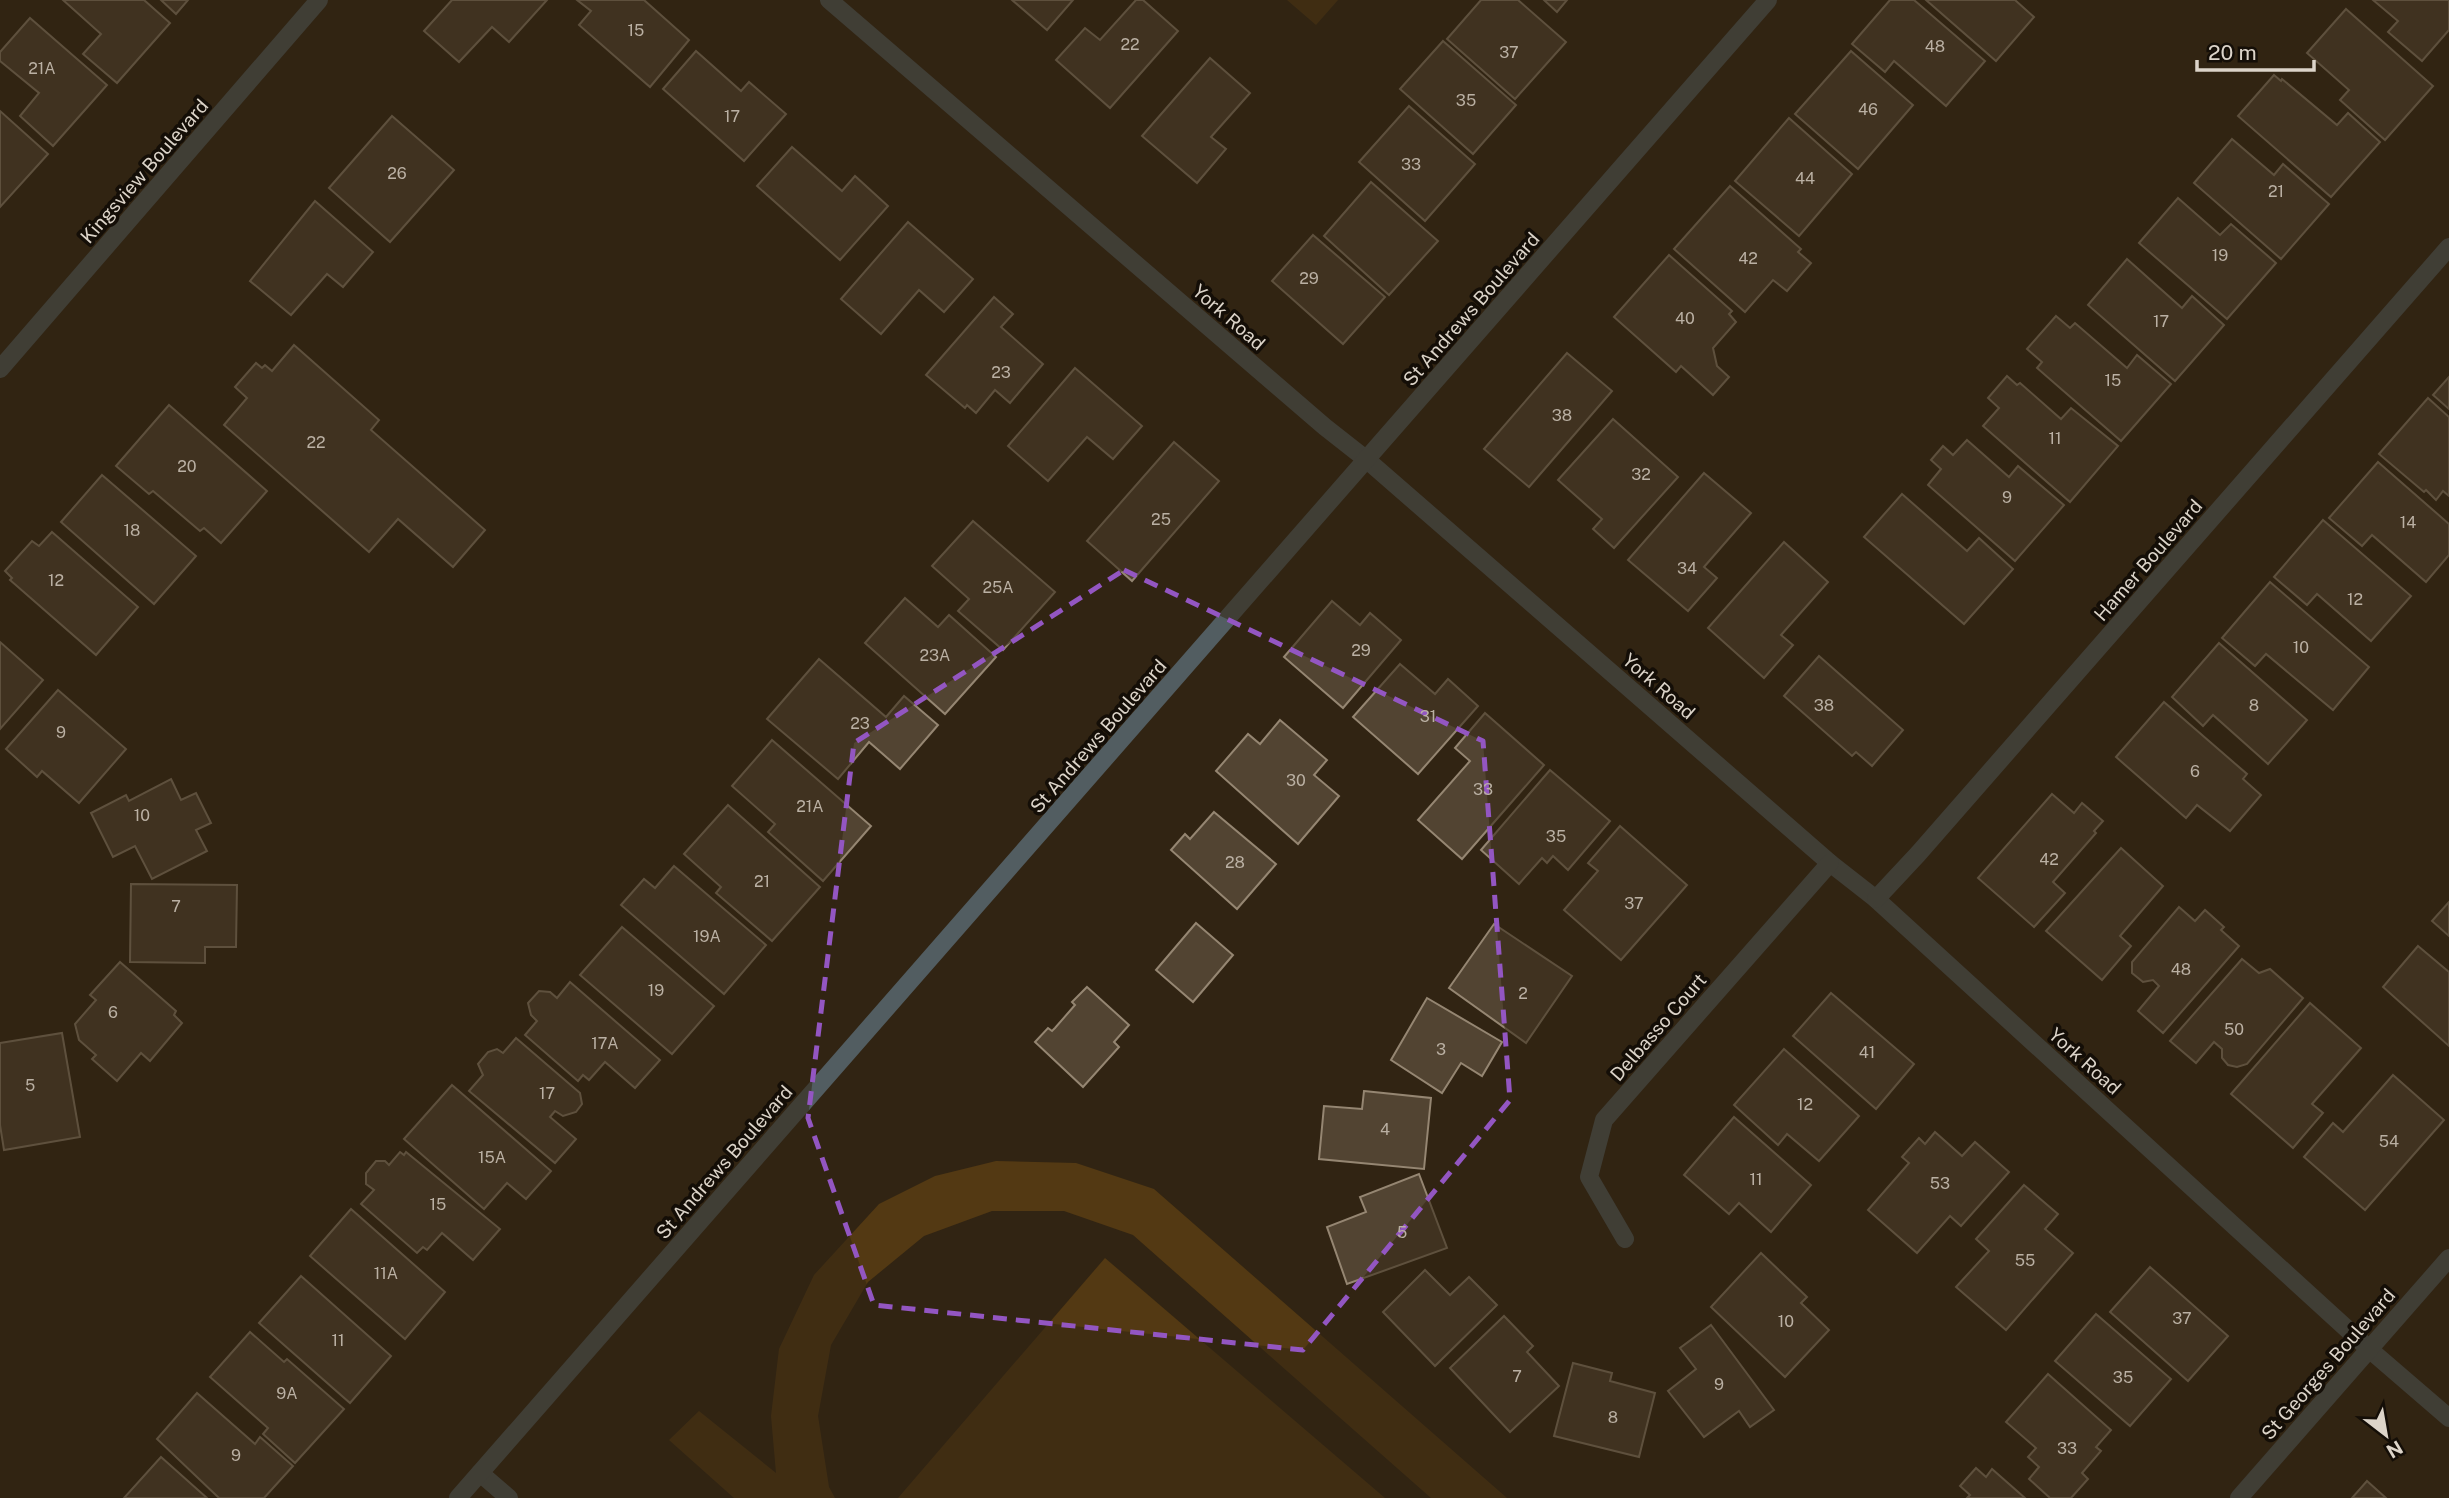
<svg xmlns="http://www.w3.org/2000/svg" width="2449" height="1498" viewBox="0 0 2449 1498" font-family="'Public Sans',sans-serif">
  <style>
    .green { fill: #533913 }
    .building { fill: #524432; stroke: #958672; stroke-width: 2 }
    .lines { fill: none; stroke-linecap: round; stroke-linejoin: round }
    .lane { stroke: #525d61; stroke-width: 18 }
    .street { stroke: #525d61; stroke-width: 18 }
    .marked { fill: none; stroke: #9356c2; stroke-width: 5; stroke-dasharray: 14 9; stroke-linejoin: round }
    .labels { text-anchor: middle; stroke-width: 7; stroke-linejoin: round; paint-order: stroke }
    .number-label { font-size: 16px; fill: #bab0a3 }
    .street-label { font-size: 19px; fill: #dcd4c9; stroke: #140e07 }
  </style>
  <rect width="100%" height="100%" fill="#312413"/>
  <g class="green">
    <path d="M 1287,0 L 1338,0 L 1316,25 Z"/>
    <path d="M 996,1161 L 1076,1163 L 1154,1189 L 1507,1498 L 1431,1498 L 1133,1235 L 1064,1211 L 992,1211 L 924,1236 L 868,1282 L 831,1345 L 818,1416 L 829,1487 L 835,1498 L 734,1498 L 669,1440 L 699,1411 L 776,1473 L 771,1416 L 779,1349 L 814,1275 L 879,1204 L 935,1176 Z"/>
    <path d="M 1105,1258 L 1385,1498 L 898,1498 Z"/>
  </g>
  <g class="building">
    <path d="M 63,0 L 144,0 L 170,23 L 117,83 L 83,54 L 101,34 Z"/>
    <path d="M 161,0 L 188,0 L 176,14 Z"/>
    <path d="M 452,0 L 547,0 L 509,42 L 492,27 L 459,62 L 424,31 Z"/>
    <path d="M 577,0 L 644,0 L 689,40 L 650,87 L 579,25 L 591,11 Z"/>
    <path d="M 1012,0 L 1073,0 L 1047,30 Z"/>
    <path d="M 1136,0 L 1143,0 L 1178,31 L 1110,108 L 1056,60 L 1085,28 L 1100,40 Z"/>
    <path d="M 1481,0 L 1518,0 L 1566,42 L 1515,99 L 1447,39 Z"/>
    <path d="M 1544,0 L 1567,0 L 1557,12 Z"/>
    <path d="M 1890,0 L 1914,0 L 1985,61 L 1946,106 L 1894,61 L 1885,72 L 1852,44 Z"/>
    <path d="M 1926,0 L 2015,0 L 2034,17 L 1996,61 Z"/>
    <path d="M 2373,0 L 2449,0 L 2449,30 L 2422,61 L 2388,32 L 2398,21 Z"/>
    <path d="M 2346,9 L 2433,86 L 2385,140 L 2340,100 L 2349,90 L 2307,53 Z"/>
    <path d="M 30,18 L 107,85 L 53,146 L 20,116 L 39,93 L 0,61 L 0,52 Z"/>
    <path d="M 1443,41 L 1516,105 L 1473,154 L 1400,89 Z"/>
    <path d="M 696,51 L 741,91 L 749,82 L 786,114 L 744,161 L 663,89 Z"/>
    <path d="M 1851,51 L 1913,105 L 1858,169 L 1795,114 Z"/>
    <path d="M 1210,58 L 1250,93 L 1211,137 L 1226,149 L 1197,183 L 1142,136 Z"/>
    <path d="M 2274,75 L 2281,81 L 2282,79 L 2337,125 L 2348,113 L 2380,142 L 2331,197 L 2238,116 Z"/>
    <path d="M 1409,106 L 1475,164 L 1425,221 L 1359,162 Z"/>
    <path d="M 0,111 L 48,154 L 0,207 Z"/>
    <path d="M 392,116 L 454,170 L 390,242 L 329,188 Z"/>
    <path d="M 1789,118 L 1852,174 L 1799,236 L 1735,181 Z"/>
    <path d="M 2232,139 L 2274,175 L 2283,164 L 2329,204 L 2281,259 L 2194,183 Z"/>
    <path d="M 792,147 L 842,191 L 855,176 L 888,206 L 840,260 L 757,186 Z"/>
    <path d="M 1371,182 L 1438,241 L 1389,295 L 1324,236 Z"/>
    <path d="M 1730,186 L 1801,249 L 1798,252 L 1811,263 L 1787,291 L 1773,280 L 1745,312 L 1674,249 Z"/>
    <path d="M 2178,198 L 2220,235 L 2231,224 L 2276,263 L 2227,319 L 2139,243 Z"/>
    <path d="M 315,201 L 373,252 L 343,287 L 327,274 L 291,315 L 250,281 Z"/>
    <path d="M 908,222 L 973,279 L 944,312 L 919,290 L 881,334 L 841,299 Z"/>
    <path d="M 1313,235 L 1385,297 L 1343,344 L 1272,281 Z"/>
    <path d="M 1669,255 L 1732,311 L 1729,314 L 1736,322 L 1713,348 L 1717,366 L 1729,377 L 1713,395 L 1681,366 L 1676,372 L 1614,317 Z"/>
    <path d="M 2127,259 L 2182,308 L 2192,296 L 2224,325 L 2175,381 L 2088,305 Z"/>
    <path d="M 994,297 L 1013,314 L 1001,327 L 1043,364 L 1010,403 L 995,390 L 976,413 L 967,405 L 965,408 L 926,375 Z"/>
    <path d="M 2056,316 L 2070,328 L 2075,323 L 2127,368 L 2137,355 L 2171,384 L 2121,441 L 2037,368 L 2042,362 L 2027,349 Z"/>
    <path d="M 294,345 L 379,420 L 371,430 L 485,530 L 453,567 L 398,519 L 369,552 L 224,425 L 247,398 L 235,387 L 256,363 L 262,368 L 265,365 L 272,371 Z"/>
    <path d="M 1567,353 L 1612,391 L 1529,487 L 1484,449 Z"/>
    <path d="M 1075,368 L 1142,426 L 1113,459 L 1087,437 L 1048,481 L 1008,446 Z"/>
    <path d="M 2007,376 L 2017,385 L 2020,383 L 2061,419 L 2071,408 L 2118,446 L 2070,502 L 1983,426 L 1999,408 L 1988,398 Z"/>
    <path d="M 2449,377 L 2449,409 L 2433,395 Z"/>
    <path d="M 2428,398 L 2449,417 L 2449,496 L 2443,491 L 2436,500 L 2426,490 L 2424,492 L 2379,454 Z"/>
    <path d="M 169,405 L 267,491 L 221,543 L 204,528 L 200,531 L 153,491 L 149,494 L 116,466 Z"/>
    <path d="M 1613,419 L 1678,477 L 1614,548 L 1593,529 L 1602,519 L 1558,480 Z"/>
    <path d="M 1967,440 L 2009,477 L 2018,466 L 2064,505 L 2015,561 L 1928,485 L 1941,469 L 1931,460 L 1943,446 L 1953,455 Z"/>
    <path d="M 1174,442 L 1219,481 L 1132,581 L 1087,541 Z"/>
    <path d="M 2378,462 L 2449,524 L 2449,555 L 2426,582 L 2372,535 L 2362,546 L 2329,518 Z"/>
    <path d="M 1704,473 L 1751,513 L 1704,567 L 1717,578 L 1688,611 L 1628,560 Z"/>
    <path d="M 102,475 L 196,556 L 154,604 L 61,522 Z"/>
    <path d="M 1902,494 L 1967,551 L 1979,538 L 2013,569 L 1964,624 L 1864,537 Z"/>
    <path d="M 2323,520 L 2411,596 L 2371,641 L 2317,594 L 2307,605 L 2274,577 Z"/>
    <path d="M 973,521 L 1055,592 L 1003,650 L 958,611 L 969,599 L 932,566 Z"/>
    <path d="M 52,532 L 138,607 L 96,655 L 10,580 L 12,578 L 5,571 L 32,541 L 39,546 Z"/>
    <path d="M 1784,542 L 1828,582 L 1781,635 L 1793,645 L 1764,678 L 1708,628 Z"/>
    <path d="M 2270,582 L 2369,667 L 2333,710 L 2266,654 L 2255,666 L 2222,638 Z"/>
    <path d="M 905,598 L 938,627 L 949,615 L 996,657 L 945,714 L 865,643 Z"/>
    <path d="M 1332,601 L 1360,625 L 1370,613 L 1401,640 L 1343,708 L 1284,657 Z"/>
    <path d="M 0,642 L 43,680 L 0,729 Z"/>
    <path d="M 2219,643 L 2307,720 L 2268,764 L 2213,715 L 2203,726 L 2172,697 Z"/>
    <path d="M 1819,656 L 1903,730 L 1872,766 L 1856,752 L 1852,756 L 1784,696 Z"/>
    <path d="M 819,659 L 886,717 L 904,696 L 938,725 L 900,769 L 869,742 L 838,779 L 767,719 Z"/>
    <path d="M 1400,664 L 1435,694 L 1448,679 L 1478,706 L 1418,774 L 1353,717 Z"/>
    <path d="M 58,690 L 126,749 L 79,803 L 42,771 L 37,777 L 6,749 Z"/>
    <path d="M 2164,702 L 2247,774 L 2243,779 L 2261,795 L 2230,831 L 2197,805 L 2186,818 L 2116,757 Z"/>
    <path d="M 1485,713 L 1544,765 L 1462,859 L 1418,820 L 1470,761 L 1455,748 Z"/>
    <path d="M 1280,720 L 1327,760 L 1314,775 L 1339,796 L 1298,844 L 1216,771 L 1248,734 L 1260,744 Z"/>
    <path d="M 772,740 L 871,826 L 823,881 L 768,832 L 775,824 L 732,786 Z"/>
    <path d="M 1550,770 L 1610,821 L 1568,870 L 1553,856 L 1547,863 L 1542,858 L 1519,884 L 1481,850 Z"/>
    <path d="M 171,779 L 181,800 L 196,793 L 211,823 L 196,830 L 207,851 L 152,879 L 135,846 L 113,857 L 91,813 L 126,795 L 129,801 Z"/>
    <path d="M 2052,794 L 2074,813 L 2082,803 L 2103,821 L 2094,831 L 2096,833 L 2053,882 L 2065,893 L 2034,927 L 1978,878 Z"/>
    <path d="M 728,805 L 820,887 L 772,941 L 716,893 L 721,887 L 684,854 Z"/>
    <path d="M 1214,812 L 1276,864 L 1237,909 L 1171,850 L 1185,834 L 1190,839 Z"/>
    <path d="M 1620,826 L 1687,885 L 1621,960 L 1564,910 L 1598,871 L 1588,863 Z"/>
    <path d="M 2121,848 L 2163,886 L 2120,936 L 2131,946 L 2102,980 L 2046,931 Z"/>
    <path d="M 674,866 L 766,945 L 724,994 L 621,905 L 644,879 L 655,888 Z"/>
    <path d="M 131,884 L 237,885 L 236,947 L 205,947 L 205,963 L 130,962 Z"/>
    <path d="M 2449,902 L 2449,936 L 2432,921 Z"/>
    <path d="M 2179,907 L 2195,921 L 2205,910 L 2224,927 L 2221,930 L 2239,946 L 2163,1033 L 2138,1011 L 2159,986 L 2153,980 L 2143,982 L 2132,973 L 2132,962 Z"/>
    <path d="M 1196,923 L 1233,955 L 1193,1002 L 1156,970 Z"/>
    <path d="M 1494,924 L 1572,976 L 1526,1043 L 1449,988 Z"/>
    <path d="M 622,927 L 714,1006 L 672,1054 L 580,975 Z"/>
    <path d="M 2418,946 L 2449,972 L 2449,1046 L 2383,987 Z"/>
    <path d="M 2242,959 L 2259,973 L 2270,969 L 2303,998 L 2247,1064 L 2237,1067 L 2228,1065 L 2222,1058 L 2222,1049 L 2214,1042 L 2196,1063 L 2170,1041 Z"/>
    <path d="M 120,962 L 176,1011 L 174,1015 L 182,1023 L 150,1061 L 141,1053 L 117,1081 L 92,1059 L 96,1055 L 79,1040 L 75,1024 L 96,1000 L 90,995 Z"/>
    <path d="M 570,982 L 660,1060 L 635,1088 L 605,1062 L 589,1080 L 583,1075 L 578,1081 L 525,1035 L 537,1021 L 531,1015 L 528,1003 L 539,991 L 550,992 L 557,998 Z"/>
    <path d="M 1087,987 L 1129,1025 L 1114,1042 L 1119,1047 L 1083,1087 L 1035,1042 L 1048,1028 L 1052,1031 L 1055,1028 L 1075,1005 L 1072,1002 Z"/>
    <path d="M 1831,993 L 1914,1064 L 1876,1109 L 1793,1036 Z"/>
    <path d="M 1427,998 L 1502,1042 L 1482,1076 L 1461,1063 L 1442,1093 L 1391,1060 Z"/>
    <path d="M 2310,1003 L 2361,1048 L 2312,1104 L 2323,1113 L 2293,1148 L 2231,1094 Z"/>
    <path d="M 62,1033 L 80,1137 L 4,1150 L 0,1125 L 0,1043 Z"/>
    <path d="M 516,1038 L 580,1093 L 582,1104 L 576,1112 L 563,1116 L 555,1111 L 550,1117 L 576,1139 L 555,1163 L 469,1091 L 483,1075 L 478,1064 L 488,1052 L 497,1049 L 503,1053 Z"/>
    <path d="M 1784,1049 L 1859,1116 L 1819,1161 L 1787,1134 L 1778,1145 L 1734,1105 Z"/>
    <path d="M 2393,1075 L 2444,1120 L 2365,1210 L 2304,1157 L 2333,1123 L 2343,1132 Z"/>
    <path d="M 452,1085 L 551,1171 L 526,1199 L 507,1183 L 484,1209 L 404,1139 Z"/>
    <path d="M 1364,1091 L 1431,1098 L 1424,1169 L 1319,1159 L 1324,1106 L 1362,1109 Z"/>
    <path d="M 1734,1117 L 1811,1185 L 1771,1232 L 1739,1203 L 1729,1214 L 1684,1175 Z"/>
    <path d="M 1935,1132 L 1962,1156 L 1975,1142 L 2009,1172 L 1961,1226 L 1950,1216 L 1917,1253 L 1868,1210 L 1909,1163 L 1902,1157 L 1919,1138 L 1925,1144 Z"/>
    <path d="M 400,1152 L 404,1155 L 406,1152 L 500,1229 L 473,1260 L 442,1233 L 427,1250 L 423,1247 L 417,1253 L 361,1204 L 374,1190 L 366,1184 L 366,1173 L 376,1161 L 385,1161 L 389,1165 Z"/>
    <path d="M 1419,1174 L 1447,1248 L 1347,1284 L 1327,1227 L 1366,1212 L 1360,1197 Z"/>
    <path d="M 2024,1185 L 2058,1214 L 2045,1229 L 2073,1253 L 2006,1330 L 1956,1287 L 1989,1251 L 1976,1239 Z"/>
    <path d="M 351,1209 L 445,1292 L 405,1339 L 310,1256 Z"/>
    <path d="M 1761,1253 L 1807,1297 L 1801,1303 L 1829,1330 L 1785,1377 L 1711,1307 Z"/>
    <path d="M 2150,1267 L 2228,1336 L 2188,1381 L 2110,1312 Z"/>
    <path d="M 1425,1270 L 1450,1295 L 1469,1277 L 1497,1305 L 1435,1366 L 1383,1312 Z"/>
    <path d="M 301,1276 L 391,1356 L 350,1403 L 259,1323 Z"/>
    <path d="M 2096,1314 L 2171,1379 L 2130,1426 L 2055,1361 Z"/>
    <path d="M 1504,1316 L 1533,1346 L 1527,1352 L 1559,1386 L 1510,1432 L 1450,1368 Z"/>
    <path d="M 1711,1325 L 1774,1410 L 1750,1427 L 1739,1411 L 1704,1437 L 1668,1391 L 1696,1369 L 1680,1348 Z"/>
    <path d="M 250,1332 L 284,1362 L 287,1359 L 344,1409 L 295,1463 L 263,1434 L 268,1428 L 210,1377 Z"/>
    <path d="M 1573,1363 L 1612,1373 L 1610,1381 L 1655,1393 L 1639,1457 L 1554,1436 Z"/>
    <path d="M 2048,1374 L 2111,1430 L 2096,1447 L 2101,1451 L 2082,1473 L 2088,1479 L 2071,1498 L 2050,1498 L 2029,1479 L 2039,1467 L 2028,1457 L 2036,1448 L 2006,1422 Z"/>
    <path d="M 197,1393 L 255,1444 L 260,1437 L 293,1466 L 264,1498 L 219,1498 L 157,1439 Z"/>
    <path d="M 161,1457 L 207,1498 L 124,1498 Z"/>
    <path d="M 1976,1468 L 1986,1477 L 1992,1469 L 2025,1498 L 1967,1498 L 1970,1495 L 1960,1486 Z"/>
    <path d="M 2367,1481 L 2386,1498 L 2352,1498 Z"/>
  </g>
  <g class="lines">
    <path class="lane" d="M 480,1473 L 509,1498"/>
    <g class="street">
      <path d="M 829,0 L 1325,427 L 1367,460 L 1830,863 L 1876,899 L 2369,1349 L 2449,1418"/>
      <path d="M 0,369 L 319,0"/>
      <path d="M 1876,899 L 1918,854 L 2449,247"/>
      <path d="M 1625,1239 L 1589,1177 L 1604,1120 L 1830,863"/>
      <path d="M 458,1498 L 1768,0"/>
      <path d="M 2239,1498 L 2449,1258"/>
    </g>
  </g>
  <path d="M0 0H2449V1498H0ZM 1124,570 L 1483,741 L 1510,1100 L 1303,1350 L 874,1305 L 808,1118 L 854,743 Z" fill="#312413" fill-opacity=".55" fill-rule="evenodd"/>
  <path class="marked" d="M 1124,570 L 1483,741 L 1510,1100 L 1303,1350 L 874,1305 L 808,1118 L 854,743 Z"/>
  <g class="labels">
    <g class="number-label">
      <text x="636" y="36">15</text>
      <text x="1130" y="50">22</text>
      <text x="1935" y="52">48</text>
      <text x="1509" y="58">37</text>
      <text x="42" y="74">21A</text>
      <text x="1466" y="106">35</text>
      <text x="1868" y="115">46</text>
      <text x="732" y="122">17</text>
      <text x="1411" y="170">33</text>
      <text x="397" y="179">26</text>
      <text x="1805" y="184">44</text>
      <text x="2276" y="197">21</text>
      <text x="2220" y="261">19</text>
      <text x="1748" y="264">42</text>
      <text x="1309" y="284">29</text>
      <text x="1685" y="324">40</text>
      <text x="2161" y="327">17</text>
      <text x="1001" y="378">23</text>
      <text x="2113" y="386">15</text>
      <text x="1562" y="421">38</text>
      <text x="2055" y="444">11</text>
      <text x="316" y="448">22</text>
      <text x="187" y="472">20</text>
      <text x="1641" y="480">32</text>
      <text x="2007" y="503">9</text>
      <text x="1161" y="525">25</text>
      <text x="2408" y="528">14</text>
      <text x="132" y="536">18</text>
      <text x="1687" y="574">34</text>
      <text x="56" y="586">12</text>
      <text x="998" y="593">25A</text>
      <text x="2355" y="605">12</text>
      <text x="2301" y="653">10</text>
      <text x="1361" y="656">29</text>
      <text x="935" y="661">23A</text>
      <text x="1824" y="711">38</text>
      <text x="2254" y="711">8</text>
      <text x="1428" y="722">31</text>
      <text x="860" y="729">23</text>
      <text x="61" y="738">9</text>
      <text x="2195" y="777">6</text>
      <text x="1296" y="786">30</text>
      <text x="1483" y="795">33</text>
      <text x="810" y="812">21A</text>
      <text x="142" y="821">10</text>
      <text x="1556" y="842">35</text>
      <text x="2049" y="865">42</text>
      <text x="1235" y="868">28</text>
      <text x="762" y="887">21</text>
      <text x="1634" y="909">37</text>
      <text x="176" y="912">7</text>
      <text x="707" y="942">19A</text>
      <text x="2181" y="975">48</text>
      <text x="656" y="996">19</text>
      <text x="1523" y="999">2</text>
      <text x="113" y="1018">6</text>
      <text x="2234" y="1035">50</text>
      <text x="605" y="1049">17A</text>
      <text x="1441" y="1055">3</text>
      <text x="1867" y="1058">41</text>
      <text x="30" y="1091">5</text>
      <text x="547" y="1099">17</text>
      <text x="1805" y="1110">12</text>
      <text x="1385" y="1135">4</text>
      <text x="2389" y="1147">54</text>
      <text x="492" y="1163">15A</text>
      <text x="1756" y="1185">11</text>
      <text x="1940" y="1189">53</text>
      <text x="438" y="1210">15</text>
      <text x="1402" y="1238">5</text>
      <text x="2025" y="1266">55</text>
      <text x="386" y="1279">11A</text>
      <text x="2182" y="1324">37</text>
      <text x="1786" y="1327">10</text>
      <text x="338" y="1346">11</text>
      <text x="1517" y="1382">7</text>
      <text x="2123" y="1383">35</text>
      <text x="1719" y="1390">9</text>
      <text x="287" y="1399">9A</text>
      <text x="1613" y="1423">8</text>
      <text x="2067" y="1454">33</text>
      <text x="236" y="1461">9</text>
    </g>
    <g class="street-label">
      <text transform="translate(144 171) rotate(-49)" y="7">Kingsview Boulevard</text>
      <text transform="translate(1471 309) rotate(-49)" y="7">St Andrews Boulevard</text>
      <text transform="translate(1229 317) rotate(41)" y="7">York Road</text>
      <text transform="translate(2148 560) rotate(-49)" y="7">Hamer Boulevard</text>
      <text transform="translate(1659 686) rotate(41)" y="7">York Road</text>
      <text transform="translate(1098 736) rotate(-49)" y="7">St Andrews Boulevard</text>
      <text transform="translate(1658 1027) rotate(-49)" y="7">Delbasso Court</text>
      <text transform="translate(2085 1061) rotate(42)" y="7">York Road</text>
      <text transform="translate(724 1162) rotate(-49)" y="7">St Andrews Boulevard</text>
      <text transform="translate(2328 1364) rotate(-49)" y="7">St Georges Boulevard</text>
    </g>
  </g>
  <g transform="translate(2386 1435) rotate(149)" stroke="#140e07" stroke-width="5" paint-order="stroke">
  <path d="M0-5L12 26L0 18L-12 26Z" fill="#dcd4c9"/>
  <text y="-10" font-size="19" font-weight="bold" text-anchor="middle" fill="#dcd4c9">N</text>
  </g>
  <path d="M2197 60v10h117v-10" fill="none" stroke="#dcd4c9" stroke-width="3.5"/>
  <text x="2208" y="60" font-size="21" fill="#dcd4c9" stroke="#140e07" stroke-width="5" paint-order="stroke">20 m</text>
</svg>
